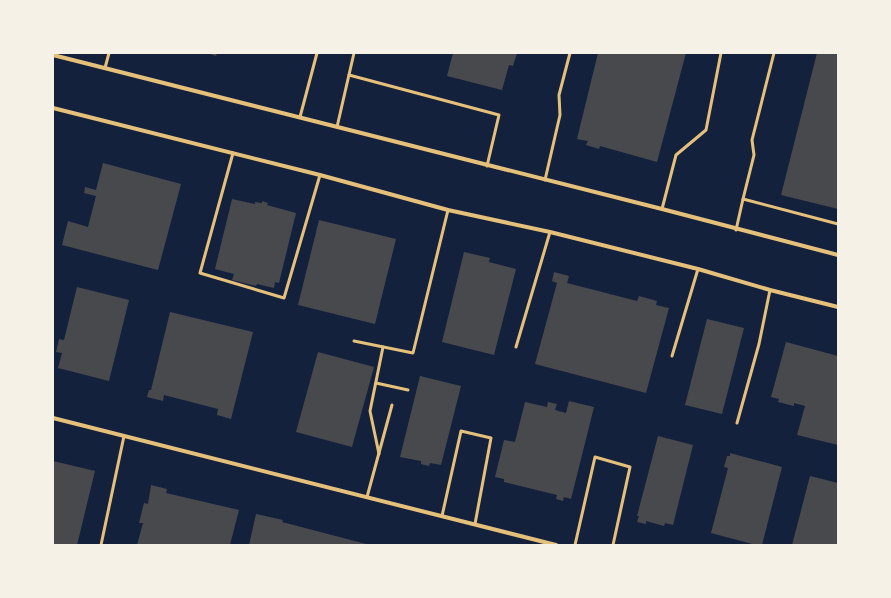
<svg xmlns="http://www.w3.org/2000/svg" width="891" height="598" viewBox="0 0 891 598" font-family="Rubik,sans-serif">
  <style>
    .building { fill: #48494c }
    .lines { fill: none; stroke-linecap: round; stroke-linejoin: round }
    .service { stroke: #e5c07b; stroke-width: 3 }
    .minor { stroke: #e5c07b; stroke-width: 4 }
  </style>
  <rect width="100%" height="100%" fill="#14213d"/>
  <g class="building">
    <path d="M 207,53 L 217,53 L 216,56 Z"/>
    <path d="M 453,53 L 517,53 L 513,66 L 509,65 L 502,90 L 447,76 Z"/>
    <path d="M 598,53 L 686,53 L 657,162 L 600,146 L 599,149 L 586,145 L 588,141 L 577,139 Z"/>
    <path d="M 817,53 L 838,53 L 838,209 L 781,195 Z"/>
    <path d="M 103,163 L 181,184 L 158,270 L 62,245 L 68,221 L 88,227 L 96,196 L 84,193 L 85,187 L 96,190 Z"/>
    <path d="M 232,199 L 255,204 L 255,202 L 262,203 L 262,201 L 268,203 L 267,205 L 296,213 L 279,283 L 275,282 L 274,288 L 257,284 L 256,286 L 232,280 L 234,274 L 215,269 Z"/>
    <path d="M 319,220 L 396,239 L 375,324 L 298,305 Z"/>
    <path d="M 464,252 L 490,258 L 489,262 L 516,269 L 494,355 L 442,342 Z"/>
    <path d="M 554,272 L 569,276 L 567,283 L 637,301 L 639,296 L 657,301 L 656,305 L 669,308 L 646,393 L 535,364 L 557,283 L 552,281 Z"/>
    <path d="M 77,287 L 129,300 L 109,381 L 58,368 L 62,353 L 56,352 L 59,339 L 64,340 Z"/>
    <path d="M 170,312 L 253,332 L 231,419 L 217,415 L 218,409 L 164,395 L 163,401 L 147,397 L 149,390 L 151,390 Z"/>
    <path d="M 707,319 L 744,328 L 722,414 L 685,405 Z"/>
    <path d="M 786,342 L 838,356 L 838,445 L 797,435 L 805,406 L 794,403 L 794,406 L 778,402 L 779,399 L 771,397 Z"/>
    <path d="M 318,352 L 374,367 L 352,447 L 296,432 Z"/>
    <path d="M 420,376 L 461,386 L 441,465 L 430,463 L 429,466 L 421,464 L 421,461 L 400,457 Z"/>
    <path d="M 569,401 L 594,407 L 571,499 L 564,497 L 563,501 L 556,499 L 557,495 L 504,482 L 504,479 L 495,477 L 504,440 L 515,442 L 525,402 L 547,407 L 548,402 L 557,404 L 555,410 L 566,413 Z"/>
    <path d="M 658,436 L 693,445 L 673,525 L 665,523 L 664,526 L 646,521 L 646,524 L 637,522 L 639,516 L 637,516 Z"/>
    <path d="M 730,453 L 782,467 L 762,545 L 756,545 L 711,533 L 728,468 L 724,467 L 727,456 L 730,456 Z"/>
    <path d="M 53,461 L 95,471 L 77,545 L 53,545 Z"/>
    <path d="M 810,476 L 838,483 L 838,545 L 792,545 Z"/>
    <path d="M 151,485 L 167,489 L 166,493 L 239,510 L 230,545 L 137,545 L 143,523 L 139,523 L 144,503 L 148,504 Z"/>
    <path d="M 256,514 L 283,520 L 282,522 L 370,545 L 249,545 Z"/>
  </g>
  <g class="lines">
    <g class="service">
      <path d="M 105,68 L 109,53"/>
      <path d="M 349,75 L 499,115 L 487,166"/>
      <path d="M 300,117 L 317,53"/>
      <path d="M 337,127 L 354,53"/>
      <path d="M 233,153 L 200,273 L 284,298 L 320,175"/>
      <path d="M 545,180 L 560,115 L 559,95 L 570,53"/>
      <path d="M 743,199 L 754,155 L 752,140 L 774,53"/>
      <path d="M 662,209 L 676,155 L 706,130 L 721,53"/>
      <path d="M 736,230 L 743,199 L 838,224"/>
      <path d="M 354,341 L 413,353 L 448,210"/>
      <path d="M 516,347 L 550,232"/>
      <path d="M 672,356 L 698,269"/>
      <path d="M 376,383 L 408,390"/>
      <path d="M 737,423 L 759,344 L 770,290"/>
      <path d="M 379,454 L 370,411 L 383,347"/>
      <path d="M 367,497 L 392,405"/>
      <path d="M 442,516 L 461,431 L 491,438 L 475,524"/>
      <path d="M 101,545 L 124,436"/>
      <path d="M 575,545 L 595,457 L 630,467 L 613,545"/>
    </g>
    <g class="minor">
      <path d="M 53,55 L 662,209 L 838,255"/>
      <path d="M 53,108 L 320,175 L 448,210 L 550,232 L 698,269 L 770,290 L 838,307"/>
      <path d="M 53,418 L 556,545"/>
    </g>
  </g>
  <rect width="891" height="598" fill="none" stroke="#f6f1e7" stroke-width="108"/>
</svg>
